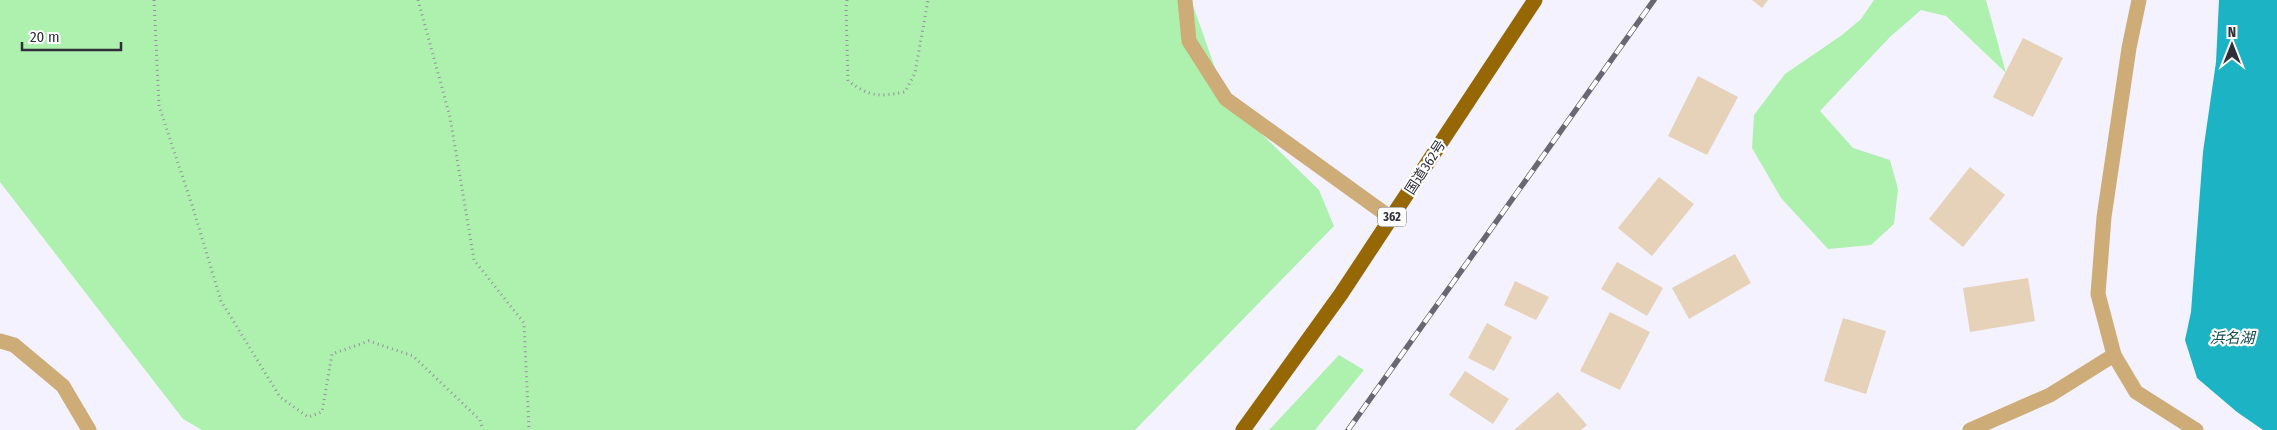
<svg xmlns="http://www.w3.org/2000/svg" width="2277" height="430" viewBox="0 0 2277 430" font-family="'Fira Sans Condensed','Noto Sans JP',sans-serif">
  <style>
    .green { fill: #aef1ae }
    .water { fill: #1cb4c4 }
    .building { fill: #e5d2b8 }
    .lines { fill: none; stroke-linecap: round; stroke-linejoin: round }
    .path { stroke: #93929d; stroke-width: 3; stroke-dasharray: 1 4; stroke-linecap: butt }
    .minor { stroke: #ceac78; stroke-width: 15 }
    .tertiary { stroke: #ceac78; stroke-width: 15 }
    .trunk { stroke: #956705; stroke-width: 15 }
    .rail-casing { stroke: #686772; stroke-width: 5.5 }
    .rail { stroke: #fff; stroke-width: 4; stroke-dasharray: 11; stroke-linecap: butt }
    .labels { text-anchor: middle; stroke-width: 4.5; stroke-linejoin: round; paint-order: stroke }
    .shield { fill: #fff; stroke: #6d6d74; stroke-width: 1 }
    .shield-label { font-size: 12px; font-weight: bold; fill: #2f2e39 }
    .street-label { font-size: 14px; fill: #2f2e39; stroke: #fff }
    .water-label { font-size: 15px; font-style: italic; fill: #114c53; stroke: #fff }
  </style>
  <rect width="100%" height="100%" fill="#f3f2fe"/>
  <g class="green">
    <path d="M 0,0 L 1191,0 L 1226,99 L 1319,190 L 1334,226 L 1135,430 L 202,430 L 183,419 L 0,182 Z"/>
    <path d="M 1874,0 L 1986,0 L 2006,73 L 1946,16 L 1921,10 L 1890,37 L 1820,111 L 1853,148 L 1890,160 L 1898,189 L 1894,224 L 1871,245 L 1828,249 L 1781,198 L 1752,148 L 1754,115 L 1785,74 L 1842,35 L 1861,19 Z"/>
    <path d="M 1339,355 L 1364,370 L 1315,430 L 1269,430 Z"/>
  </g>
  <path class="water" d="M 2219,0 L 2277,0 L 2277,430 L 2263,430 L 2237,412 L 2197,378 L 2185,340 L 2191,312 L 2203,152 L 2216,62 Z"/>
  <g class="building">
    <path d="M 1752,0 L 1768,0 L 1762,8 Z"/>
    <path d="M 2023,38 L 2063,58 L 2033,117 L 1993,97 Z"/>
    <path d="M 1698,76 L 1738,97 L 1707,155 L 1668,136 Z"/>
    <path d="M 1970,167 L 2005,195 L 1963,247 L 1929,219 Z"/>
    <path d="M 1659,177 L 1694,204 L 1652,256 L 1618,228 Z"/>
    <path d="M 1735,254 L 1751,283 L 1689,319 L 1672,288 Z"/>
    <path d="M 1617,262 L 1663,288 L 1647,316 L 1601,289 Z"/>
    <path d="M 2028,278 L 2035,321 L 1970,332 L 1963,288 Z"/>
    <path d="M 1515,281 L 1549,297 L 1536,320 L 1504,305 Z"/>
    <path d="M 1610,312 L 1650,332 L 1620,390 L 1580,371 Z"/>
    <path d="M 1843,318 L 1886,331 L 1866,394 L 1824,381 Z"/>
    <path d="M 1487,323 L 1512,337 L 1494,371 L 1468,358 Z"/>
    <path d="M 1465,371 L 1509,399 L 1493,424 L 1449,395 Z"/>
    <path d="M 1558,392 L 1587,425 L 1581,430 L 1514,430 Z"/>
  </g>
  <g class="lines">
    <g class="path">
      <path d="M 154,0 L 159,106 L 193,208 L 221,301 L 280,397 L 308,417 L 322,412 L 332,354 L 369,341 L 413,356 L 480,420 L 483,430"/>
      <path d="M 418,0 L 450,117 L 474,260 L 524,323 L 529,430"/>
      <path d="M 847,0 L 846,7 L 848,81 C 871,97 878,97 905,92 L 915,73 L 928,0"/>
    </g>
    <g class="minor">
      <path d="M 1185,0 L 1189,41 L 1226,99 L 1391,218"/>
      <path d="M 0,341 L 14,345 L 63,386 L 89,430"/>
      <path d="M 1970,430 L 2050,395 L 2114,355"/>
    </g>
    <path class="tertiary" d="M 2139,0 L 2129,48 L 2104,217 L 2098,294 L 2114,355 L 2136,392 L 2196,430"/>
    <path class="trunk" d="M 1243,430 L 1341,294 L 1535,0"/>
    <g class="rail-casing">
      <path id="rail" d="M 1348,430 L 1654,0"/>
    </g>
    <use href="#rail" class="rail"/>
  </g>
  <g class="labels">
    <rect class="shield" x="1378" y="207.5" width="28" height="19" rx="4"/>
    <g class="shield-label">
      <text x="1392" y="221">362</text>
    </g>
    <g class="street-label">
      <text transform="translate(1425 167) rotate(-57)" y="5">国道362号</text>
    </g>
    <g class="water-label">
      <text x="2232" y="343">浜名湖</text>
    </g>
  </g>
  <g transform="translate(2232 45)" stroke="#ffffff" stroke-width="4" paint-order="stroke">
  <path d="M0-4L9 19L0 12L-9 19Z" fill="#2f2e39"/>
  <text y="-8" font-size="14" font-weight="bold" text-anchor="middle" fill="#2f2e39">N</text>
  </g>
  <path d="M22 42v8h99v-8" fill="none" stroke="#2f2e39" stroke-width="2.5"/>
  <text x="30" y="42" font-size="15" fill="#2f2e39" stroke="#ffffff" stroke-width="4" paint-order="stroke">20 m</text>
</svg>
